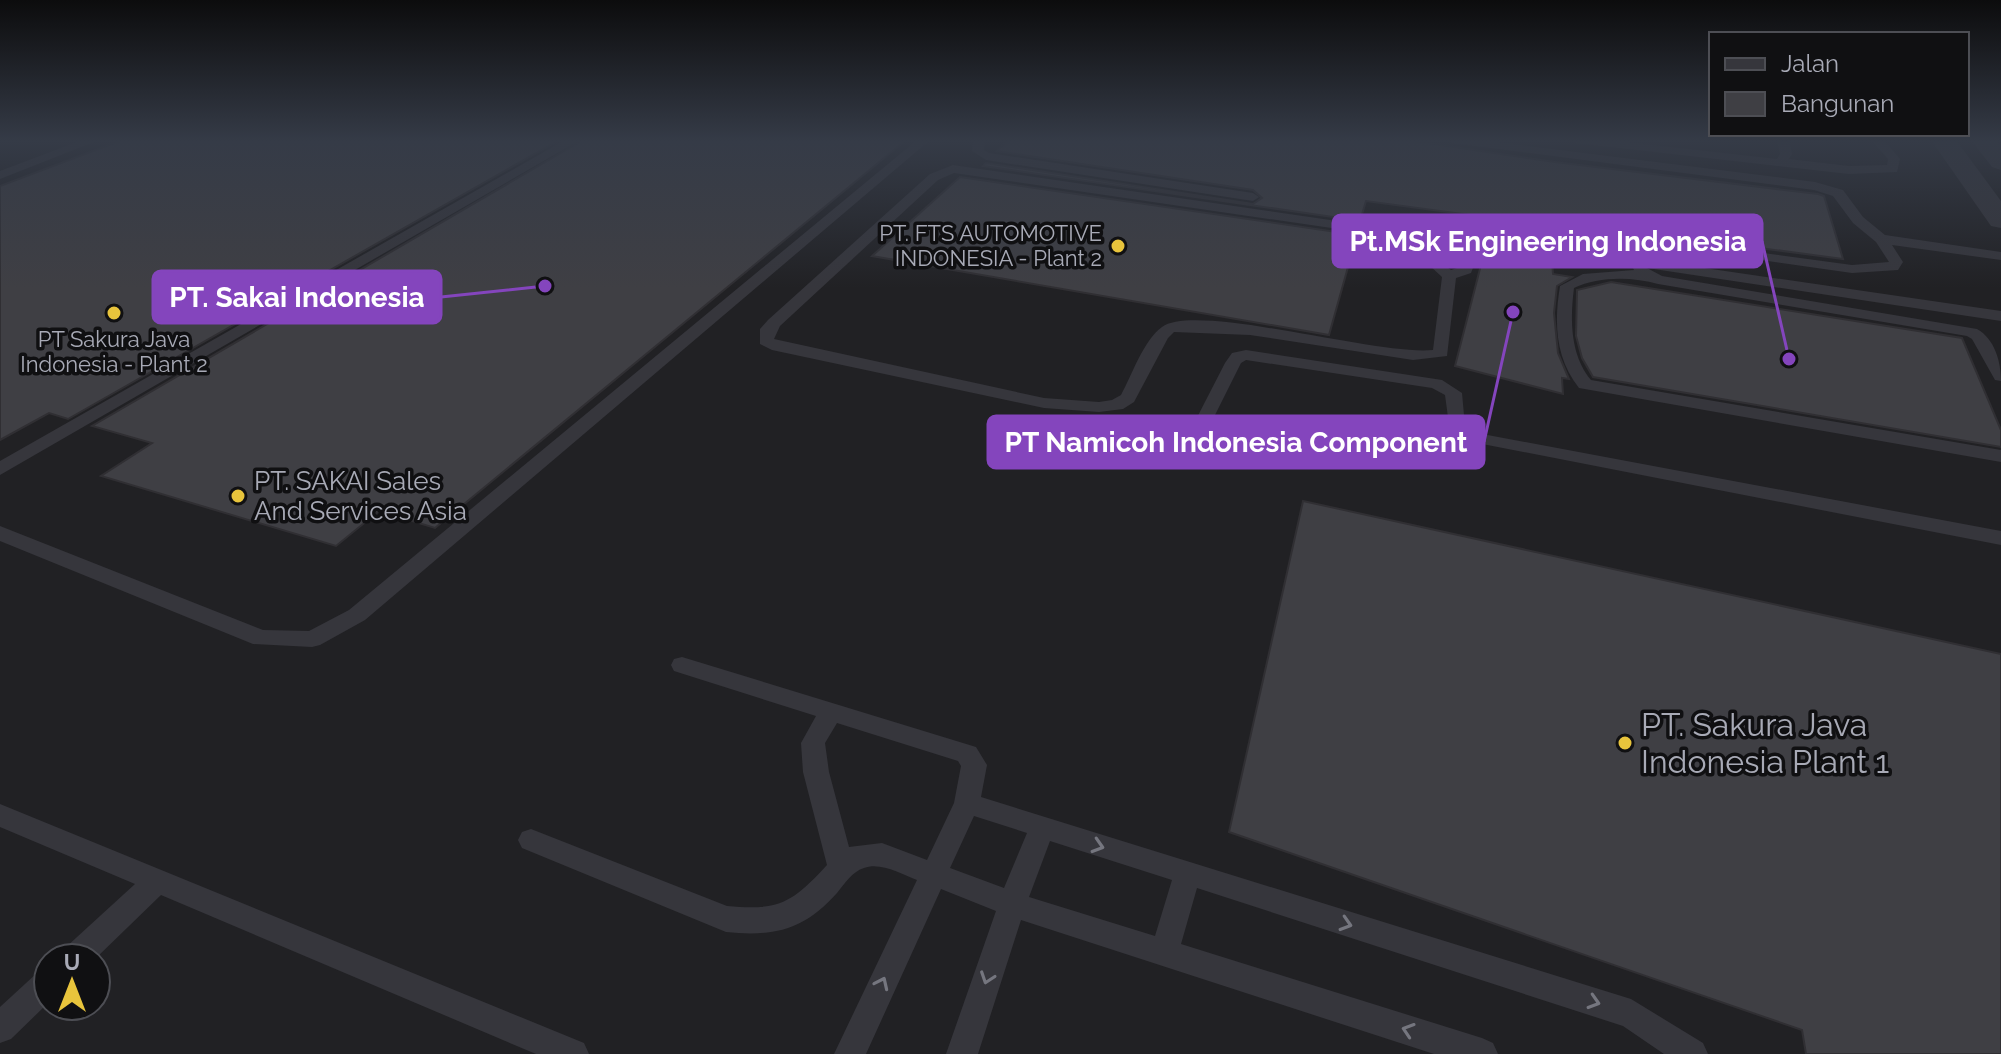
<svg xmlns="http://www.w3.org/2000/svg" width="2001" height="1054" viewBox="0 0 2001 1054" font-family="Raleway,sans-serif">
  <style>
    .built { fill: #212124; fill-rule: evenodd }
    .building { fill: #3f3f44; stroke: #302f33; stroke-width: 2 }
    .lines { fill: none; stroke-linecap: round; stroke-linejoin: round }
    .lane { fill: #36363c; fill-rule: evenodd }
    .street { fill: #36363c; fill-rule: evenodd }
    .oneway { stroke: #75767f }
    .poi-dot { fill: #e8c43c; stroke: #101012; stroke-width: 3 }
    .labels { text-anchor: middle; stroke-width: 7; stroke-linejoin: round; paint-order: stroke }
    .far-poi-label { font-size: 22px; fill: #a8aab6; stroke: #101012; text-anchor: end }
    .poi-label { font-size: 26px; fill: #a8aab6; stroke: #101012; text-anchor: start }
    .near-poi-label { font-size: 32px; fill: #a8aab6; stroke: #101012; text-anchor: start }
    .leader { fill: none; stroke: #8445bd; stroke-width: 3 }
    .callout-dot { fill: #8445bd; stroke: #101012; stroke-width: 3 }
    .callout { fill: #8445bd; stroke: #8445bd; stroke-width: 3 }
    .callout-label { font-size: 28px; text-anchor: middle; font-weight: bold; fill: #fff }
  </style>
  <rect width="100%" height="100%" fill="#151517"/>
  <path class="built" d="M 0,140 L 2001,140 L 2001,1054 L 0,1054 ZM 48,958 L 96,958 L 96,1006 L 48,1006 Z"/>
  <g class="building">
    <path d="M 122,140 L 559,140 L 68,419 L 49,413 L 0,440 L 0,186 Z"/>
    <path d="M 583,140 L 906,140 L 435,528 L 379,511 L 336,546 L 101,476 L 152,443 L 92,426 Z"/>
    <path d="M 1008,140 L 1407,140 L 1555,162 L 1818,194 L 1824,196 L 1843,259 L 1549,220 L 1551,246 L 1488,239 L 1493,218 L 1366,201 L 1360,221 L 983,166 L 986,163 L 1253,204 L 1262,198 L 1253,190 L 997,151 Z"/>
    <path d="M 960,177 L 1357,235 L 1329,335 L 872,256 Z"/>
    <path d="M 1484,253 L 1552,261 L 1553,274 L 1572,277 L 1557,286 L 1554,313 L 1558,353 L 1569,379 L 1562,378 L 1563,394 L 1455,366 Z"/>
    <path d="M 1611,282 L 1962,338 L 2001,430 L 2001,447 L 1593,377 L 1582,358 L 1576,336 L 1577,290 Z"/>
    <path d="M 1303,501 L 2001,654 L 2001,1054 L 1806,1054 L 1802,1030 L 1229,832 Z"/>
  </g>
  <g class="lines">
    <g class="lane">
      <path d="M 82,140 L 99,140 L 0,179 L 0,171 Z"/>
      <path d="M 565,140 L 580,140 L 0,475 L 0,461 Z"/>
      <path d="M 917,140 L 930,140 L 365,620 L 320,645 L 312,647 L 253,644 L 0,541 L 0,526 L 263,630 L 309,631 L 349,610 Z"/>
      <path d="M 973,140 L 985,140 L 984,150 L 989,153 L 1253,193 L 1259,197 L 1253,201 L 986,160 L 972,151 Z"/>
      <path d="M 1446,140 L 1481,140 L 1815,182 L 1843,190 L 1863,217 L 1885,235 L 2001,252 L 2001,260 L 1892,245 L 1903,262 L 1898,270 L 1852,273 L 1564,232 L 1557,228 L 1559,225 L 1852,265 L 1889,262 L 1876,242 L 1853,223 L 1833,196 L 1814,190 L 1452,143 Z"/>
      <path d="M 1569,140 L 1608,140 L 1777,159 L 1780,154 L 1777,140 L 1789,140 L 1792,154 L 1789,159 L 1849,166 L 1887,165 L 1888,159 L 1871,140 L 1884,140 L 1900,159 L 1897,172 L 1849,174 L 1575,143 Z"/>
      <path d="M 953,165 L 1475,241 L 1636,258 L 2001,311 L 2001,321 L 1647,268 L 1662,276 L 1977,329 C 1995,339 2001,362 2001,381 L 1995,380 L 1972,339 L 1967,336 L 1658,284 C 1633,277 1599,276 1574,288 C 1570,319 1570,355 1591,380 L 2001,450 L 2001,462 L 1579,388 C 1555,358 1554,322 1560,286 L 1583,274 L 1634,270 L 1632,266 L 1480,250 L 1471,273 L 1456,278 L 1447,356 L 1413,360 L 1250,335 L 1174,332 L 1168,338 L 1134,402 L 1123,409 L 1099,412 L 1044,408 L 772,350 L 760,344 L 760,329 L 768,320 L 930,174 ZM 954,173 L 1427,242 L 1429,265 L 1442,277 L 1433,350 C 1378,356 1197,302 1162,327 C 1143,341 1132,375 1121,395 L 1112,400 L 1099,402 L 1044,398 L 774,339 L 780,326 L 938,180 ZM 1441,244 L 1467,248 L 1460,267 L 1451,270 L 1443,264 Z"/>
      <path d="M 1246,350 L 1442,380 L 1462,393 L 1465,426 L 1477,433 L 2001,531 L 2001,545 L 1472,442 L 1450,432 L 1445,395 L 1432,388 L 1246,360 L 1241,363 L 1203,439 L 1191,439 L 1188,435 L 1225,363 L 1232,353 Z"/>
      <path d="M 682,657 L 976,747 L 987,765 L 981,797 L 1631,999 L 1703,1043 L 1708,1054 L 1664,1054 L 1623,1026 L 1197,888 L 1181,944 L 1482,1038 L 1493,1043 L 1498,1054 L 1434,1054 L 1021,920 L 978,1054 L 946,1054 L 996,911 L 941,889 L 866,1054 L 834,1054 L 917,880 C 901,874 881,862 864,868 C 853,871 844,884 837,893 C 804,930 774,937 726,932 L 522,848 L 518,840 L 522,832 L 531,829 L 727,906 C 779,911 792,903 827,865 L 803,772 L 801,743 L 816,716 L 674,671 L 671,665 L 674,659 ZM 837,723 L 958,761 L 961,766 L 954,803 L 927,860 L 882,843 L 849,847 L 829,772 L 825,743 ZM 974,816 L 1027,833 L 1004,888 L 950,868 ZM 1050,841 L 1172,880 L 1155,936 L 1029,897 Z"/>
      <path d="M 0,804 L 584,1043 L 589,1054 L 536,1054 L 161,895 L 96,958 L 60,958 L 65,948 L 135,884 L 0,827 Z"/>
      <path d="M 48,969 L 48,1003 L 11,1039 L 0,1043 L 0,1007 L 37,973 Z"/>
    </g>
    <g class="street">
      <path d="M 1931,140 L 1956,140 L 2001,201 L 2001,228 L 1991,226 Z"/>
      <path d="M 1971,140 L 1996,140 L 2001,146 L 2001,170 L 1992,167 Z"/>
    </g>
  </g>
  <defs><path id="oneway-chevron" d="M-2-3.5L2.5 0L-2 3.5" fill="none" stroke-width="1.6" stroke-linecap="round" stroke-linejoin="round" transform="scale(2)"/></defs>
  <g class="oneway">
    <use href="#oneway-chevron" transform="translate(1098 846) rotate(17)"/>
    <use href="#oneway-chevron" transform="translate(1346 924) rotate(17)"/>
    <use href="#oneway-chevron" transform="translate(987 978) rotate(109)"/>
    <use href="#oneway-chevron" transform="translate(882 983) rotate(-65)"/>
    <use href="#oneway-chevron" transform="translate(1594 1002) rotate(17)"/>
    <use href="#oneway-chevron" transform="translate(1408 1030) rotate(-162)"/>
  </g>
  <linearGradient id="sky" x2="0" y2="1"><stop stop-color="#0c0c0d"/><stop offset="0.49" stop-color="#353b47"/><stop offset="1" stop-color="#353b47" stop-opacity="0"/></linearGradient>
  <rect width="2001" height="288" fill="url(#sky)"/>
  <g class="poi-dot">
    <circle cx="1118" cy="246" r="8"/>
    <circle cx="114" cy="313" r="8"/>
    <circle cx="238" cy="496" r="8"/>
    <circle cx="1625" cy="743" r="8"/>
  </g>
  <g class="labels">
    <g class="far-poi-label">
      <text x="1102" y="241">PT. FTS AUTOMOTIVE<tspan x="1102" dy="25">INDONESIA - Plant 2</tspan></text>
      <text x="114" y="347" text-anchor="middle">PT Sakura Java<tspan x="114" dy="25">Indonesia - Plant 2</tspan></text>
    </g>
    <g class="poi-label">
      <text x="254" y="490">PT. SAKAI Sales<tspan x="254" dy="30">And Services Asia</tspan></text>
    </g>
    <g class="near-poi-label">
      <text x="1641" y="736">PT. Sakura Java<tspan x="1641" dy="37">Indonesia Plant 1</tspan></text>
    </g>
  </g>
  <path class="leader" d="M1789 359L1762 241M545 286L441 297M1513 312L1484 442"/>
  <g class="callout-dot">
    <circle cx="1789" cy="359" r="8"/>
    <circle cx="545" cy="286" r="8"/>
    <circle cx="1513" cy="312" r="8"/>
  </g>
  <g class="callout">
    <rect x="1333" y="215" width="429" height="52" rx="8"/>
    <rect x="153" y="271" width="288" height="52" rx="8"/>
    <rect x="988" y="416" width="496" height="52" rx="8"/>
  </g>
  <g class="callout-label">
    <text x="1548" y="251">Pt.MSk Engineering Indonesia</text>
    <text x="297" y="307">PT. Sakai Indonesia</text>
    <text x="1236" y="452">PT Namicoh Indonesia Component</text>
  </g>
  <rect x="1709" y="32" width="260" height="104" fill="#101012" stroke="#4d4e54" stroke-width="2"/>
  <rect x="1725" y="58" width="40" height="12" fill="#36363c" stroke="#4d4e54" stroke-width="2"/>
  <text x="1781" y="72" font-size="24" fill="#a8aab6">Jalan</text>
  <rect x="1725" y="92" width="40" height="24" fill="#3f3f44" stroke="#4d4e54" stroke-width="2"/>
  <text x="1781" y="112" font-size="24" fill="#a8aab6">Bangunan</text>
  <g transform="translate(72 982)"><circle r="38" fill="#101012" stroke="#4d4e54" stroke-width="2"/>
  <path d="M0-6L14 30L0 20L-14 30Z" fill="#e8c43c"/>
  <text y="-12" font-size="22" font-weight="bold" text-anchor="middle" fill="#a8aab6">U</text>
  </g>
</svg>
